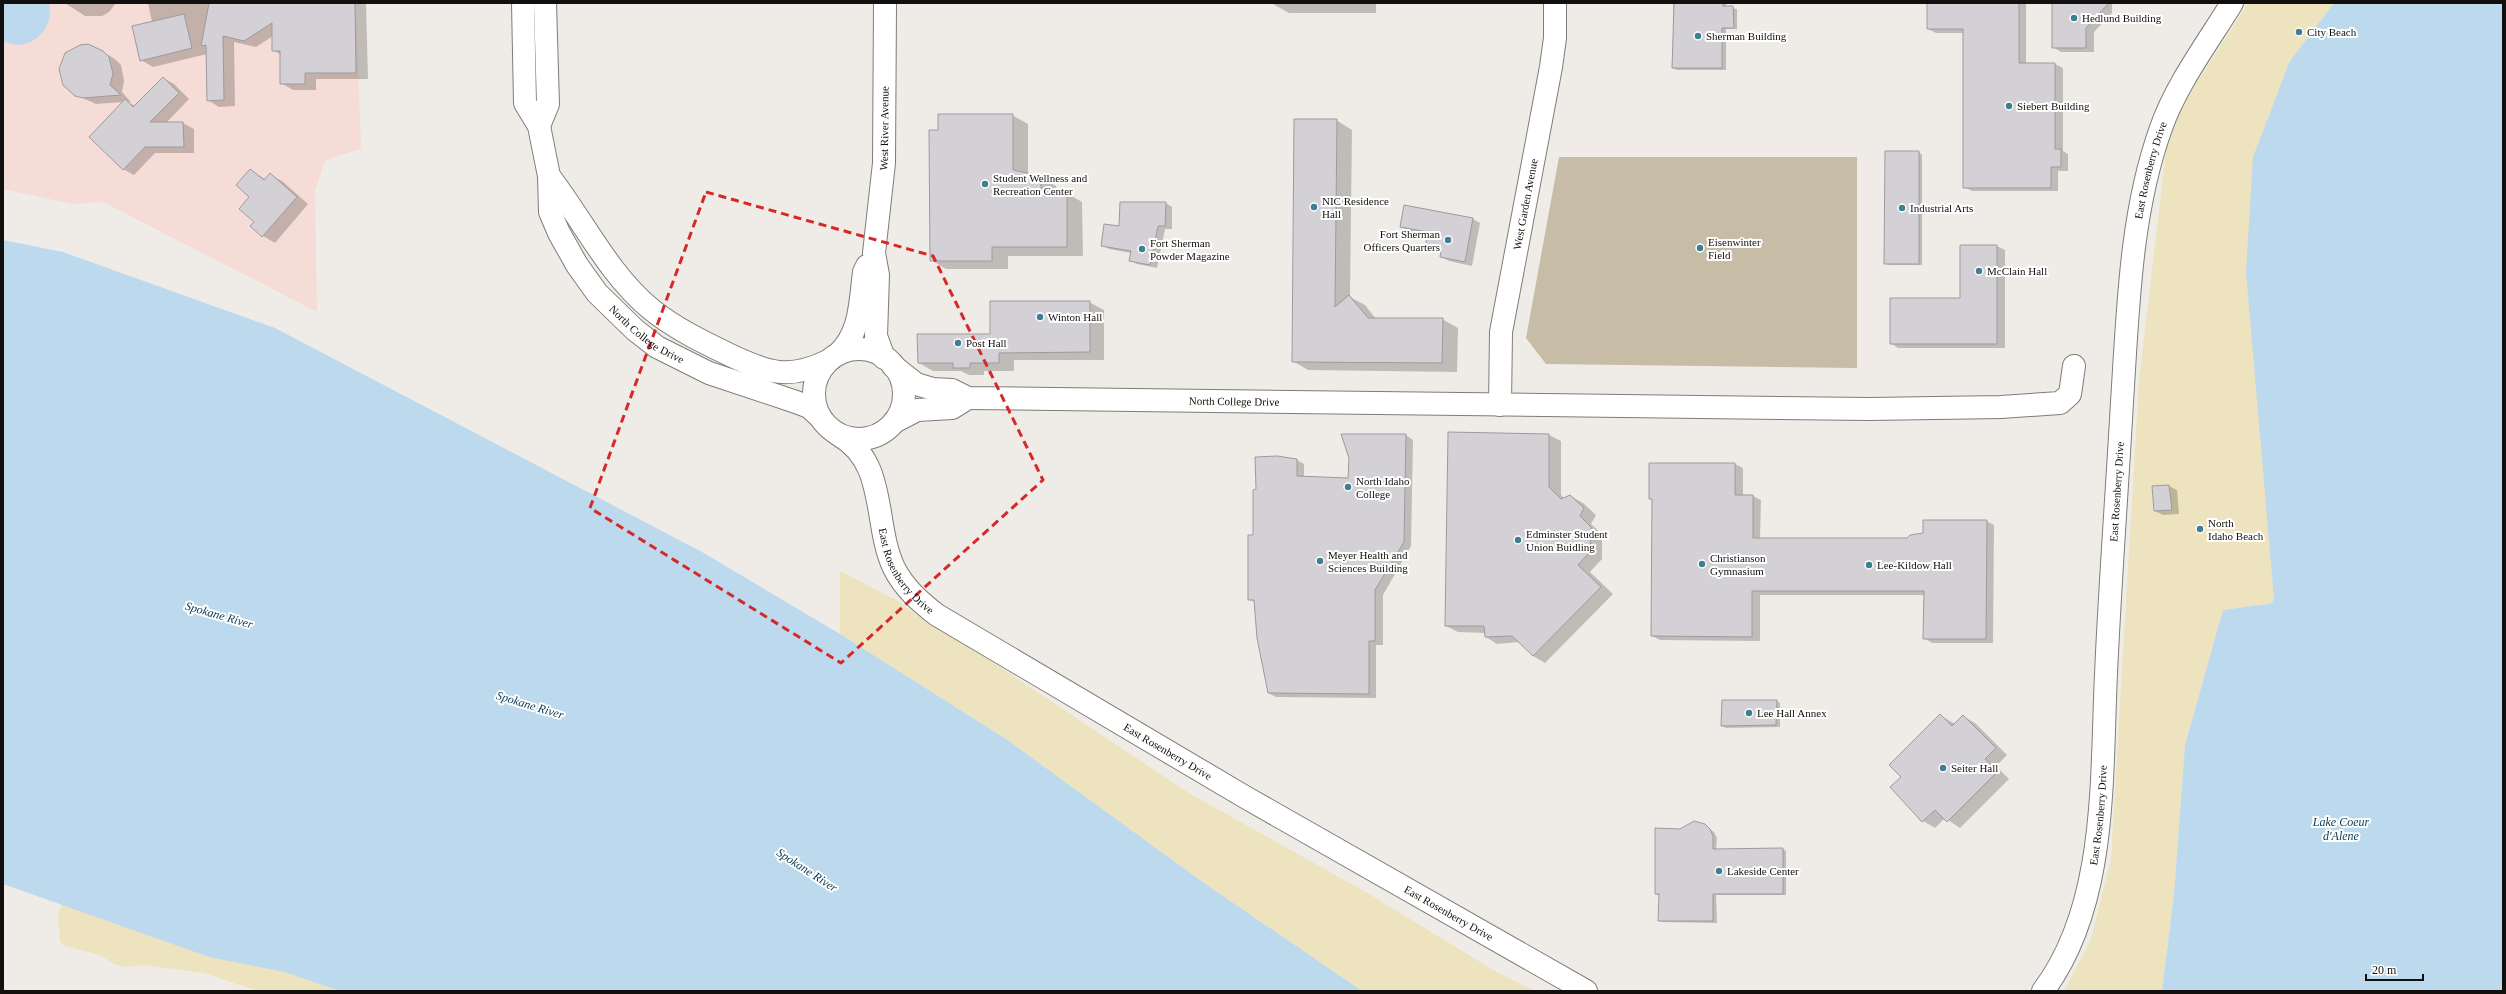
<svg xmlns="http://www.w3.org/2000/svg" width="2506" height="994" viewBox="0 0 2506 994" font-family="Georgia,serif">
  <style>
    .industrial { fill: #f6dcd6 }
    .green { fill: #c7bca5 }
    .sand { fill: #ede3be }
    .water { fill: #bdd9ed }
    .shadow { fill: #0003 }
    .building { fill: #d4d1d6; stroke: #9d9a9f }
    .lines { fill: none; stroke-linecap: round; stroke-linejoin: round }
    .minor-casing { stroke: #7e7c77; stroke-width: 24 }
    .minor { stroke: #fff; stroke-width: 22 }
    .marked { fill: none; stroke: #d62828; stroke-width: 3; stroke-dasharray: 8 5; stroke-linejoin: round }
    .poi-dot { fill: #3f7e93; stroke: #fff; stroke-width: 1.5 }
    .labels { text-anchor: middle; stroke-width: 4; stroke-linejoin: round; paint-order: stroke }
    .poi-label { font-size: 11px; fill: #11100e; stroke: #fff; text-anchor: start }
    .street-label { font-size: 11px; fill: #11100e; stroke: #fff }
    .water-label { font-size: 12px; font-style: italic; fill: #053955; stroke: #fff }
  </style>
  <rect width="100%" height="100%" fill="#efece7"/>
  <path class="industrial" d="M 3,3 L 356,3 L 361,149 L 325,160 L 315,192 L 317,312 L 103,202 L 72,204 L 3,189 Z"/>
  <path class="green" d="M 1559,157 L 1857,157 L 1857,368 L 1546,364 L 1526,338 Z"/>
  <g class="sand">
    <path d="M 2248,3 L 2334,3 L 2290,61 L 2265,459 L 2274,599 L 2272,603 L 2267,604 L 2223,610 L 2185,745 L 2174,894 L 2162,991 L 2064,991 L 2091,939 L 2111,858 L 2139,380 L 2169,126 Z"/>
    <path d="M 840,571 L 898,601 L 927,623 L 971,648 L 1189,793 L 1369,894 L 1495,971 L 1535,991 L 1362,991 L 1204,883 L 1006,739 L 840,634 Z"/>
    <path d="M 62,904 L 209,957 L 284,972 L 340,991 L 257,991 L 205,973 L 142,965 L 126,967 L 113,964 L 100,955 L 65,946 L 60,941 L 58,916 Z"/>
  </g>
  <g class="water">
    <path d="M 3,3 L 49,3 C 55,30 29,54 3,41 Z"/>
    <path d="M 2334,3 L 2503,3 L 2503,991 L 2162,991 L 2174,894 L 2185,745 L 2223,610 L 2267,604 L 2272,603 L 2274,599 L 2246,272 L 2253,157 L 2290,61 Z"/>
    <path d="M 3,240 L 63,252 L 275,328 L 702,552 L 840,634 L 1006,739 L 1204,883 L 1362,991 L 340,991 L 284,972 L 209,957 L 3,884 Z"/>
  </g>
  <g class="shadow">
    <path d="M 65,3 L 116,3 L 109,12 L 102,16 L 85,16 Z"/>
    <path d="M 148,3 L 366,3 L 368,79 L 316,79 L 316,90 L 293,90 L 281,83 L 281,55 L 273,50 L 273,36 L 256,47 L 234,42 L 235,106 L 219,107 L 208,100 L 207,54 L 153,67 L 141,60 L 152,22 Z"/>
    <path d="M 1376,3 L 1376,13 L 1289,13 L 1273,4 Z"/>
    <path d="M 1673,3 L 1726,3 L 1726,7 L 1737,9 L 1737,29 L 1726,29 L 1726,70 L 1677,70 L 1673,68 Z"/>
    <path d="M 1928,3 L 2026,3 L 2026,64 L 2055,64 L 2063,68 L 2063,151 L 2068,154 L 2068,171 L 2058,171 L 2058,191 L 1972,191 L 1964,187 L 1964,33 L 1936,33 L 1928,29 Z"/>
    <path d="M 2053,3 L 2112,3 L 2112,13 L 2094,32 L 2094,52 L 2061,52 L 2053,47 Z"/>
    <path d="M 103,52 L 115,59 L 121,65 L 124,81 L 122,92 L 131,102 L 128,102 L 135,106 L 163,78 L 174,84 L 189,99 L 166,123 L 183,123 L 194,129 L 194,153 L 155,153 L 134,175 L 123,169 L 123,102 L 96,104 L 76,95 Z"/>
    <path d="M 1012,115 L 1028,124 L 1028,174 L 1040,177 L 1056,186 L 1056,193 L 1067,193 L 1082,202 L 1083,256 L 1008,256 L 1008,269 L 946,269 L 931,260 L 939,130 Z"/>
    <path d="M 1336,120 L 1352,130 L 1350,297 L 1365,305 L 1376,319 L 1442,319 L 1458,328 L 1457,372 L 1308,370 L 1293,361 Z"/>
    <path d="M 1919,152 L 1922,155 L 1922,265 L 1889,265 L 1885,263 Z"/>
    <path d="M 251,170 L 266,180 L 270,175 L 282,181 L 308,204 L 275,243 L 263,236 L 255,222 Z"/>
    <path d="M 1166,203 L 1172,207 L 1172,229 L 1165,229 L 1157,268 L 1137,264 L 1130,260 L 1131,253 L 1109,249 L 1102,245 L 1120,228 Z"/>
    <path d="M 1473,219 L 1480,223 L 1472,266 L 1449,261 L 1441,257 L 1442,252 L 1426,246 L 1428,235 L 1409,231 L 1401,226 Z"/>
    <path d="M 1961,246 L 1997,246 L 2005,250 L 2005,348 L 1898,348 L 1891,343 L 1961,299 Z"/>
    <path d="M 1089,302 L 1104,310 L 1104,360 L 1014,360 L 1014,371 L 984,371 L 984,375 L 969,375 L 961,371 L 933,371 L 919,363 L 991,335 Z"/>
    <path d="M 1406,435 L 1413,440 L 1411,546 L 1383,595 L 1383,645 L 1376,645 L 1376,698 L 1276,697 L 1268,693 L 1256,603 L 1249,599 L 1253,536 L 1297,460 L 1304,464 L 1304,477 L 1349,479 Z"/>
    <path d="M 1549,435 L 1561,441 L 1561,495 L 1565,499 L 1570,496 L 1583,503 L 1596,515 L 1591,524 L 1602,534 L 1602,559 L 1590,572 L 1613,594 L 1545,663 L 1533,656 L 1520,642 L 1497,644 L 1486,637 L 1485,633 L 1458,632 L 1446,626 Z"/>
    <path d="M 1650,464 L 1735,464 L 1743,468 L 1743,496 L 1753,496 L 1761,500 L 1760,539 L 1907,539 L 1986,521 L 1994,525 L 1993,643 L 1932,643 L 1924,638 L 1925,595 L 1760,595 L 1760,641 L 1660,640 L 1652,636 L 1653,500 L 1650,498 Z"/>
    <path d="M 2169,486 L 2177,490 L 2179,514 L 2163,515 L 2155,511 L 2153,487 Z"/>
    <path d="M 1777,701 L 1780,703 L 1780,727 L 1726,728 L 1722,726 Z"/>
    <path d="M 1940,715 L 1955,724 L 1963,716 L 1975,723 L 2007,755 L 1996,766 L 2009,779 L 1960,828 L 1945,818 L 1935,828 L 1923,821 L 1903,777 Z"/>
    <path d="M 1699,822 L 1714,832 L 1717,838 L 1716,850 L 1783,849 L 1786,851 L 1786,895 L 1716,895 L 1717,923 L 1663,922 L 1659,920 L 1660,896 L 1656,894 L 1680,830 L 1690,823 Z"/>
  </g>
  <g class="building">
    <path d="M 209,3 L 355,3 L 356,73 L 305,73 L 305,84 L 280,84 L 280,51 L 272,51 L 272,23 L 244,41 L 223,36 L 224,100 L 207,101 L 206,45 L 201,46 Z"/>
    <path d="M 1674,3 L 1723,3 L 1723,6 L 1733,6 L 1734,28 L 1722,28 L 1722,68 L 1672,68 Z"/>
    <path d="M 1927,3 L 2019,3 L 2019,63 L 2055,63 L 2055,149 L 2061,149 L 2061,167 L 2051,167 L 2051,188 L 1963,188 L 1963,29 L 1927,29 Z"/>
    <path d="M 2052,3 L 2109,3 L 2086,28 L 2086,48 L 2052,48 Z"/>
    <path d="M 184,14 L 192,48 L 140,61 L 132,26 Z"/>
    <path d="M 88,44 L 103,51 L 109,57 L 113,74 L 110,85 L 121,95 L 83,98 L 75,96 L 63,85 L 59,69 L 65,53 L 80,45 Z"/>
    <path d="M 163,77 L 179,93 L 150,122 L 183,122 L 184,147 L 145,147 L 123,170 L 89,137 L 125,99 L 133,107 Z"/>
    <path d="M 938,114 L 1013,114 L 1013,170 L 1041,176 L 1041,192 L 1067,192 L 1067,247 L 992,247 L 992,261 L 930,261 L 929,130 L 938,130 Z"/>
    <path d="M 1294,119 L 1337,119 L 1335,307 L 1349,295 L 1368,318 L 1443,318 L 1442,363 L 1292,362 Z"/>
    <path d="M 1885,151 L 1919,151 L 1919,264 L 1884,264 Z"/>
    <path d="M 250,169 L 264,180 L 270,173 L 297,197 L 262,237 L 250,226 L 254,222 L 239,209 L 249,197 L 236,185 Z"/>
    <path d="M 1120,202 L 1166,202 L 1165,226 L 1158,226 L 1150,265 L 1129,261 L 1131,251 L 1101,246 L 1104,224 L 1119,226 Z"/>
    <path d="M 1404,205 L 1473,218 L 1465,262 L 1440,257 L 1441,250 L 1425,247 L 1428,232 L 1400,227 Z"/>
    <path d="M 1960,245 L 1997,245 L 1997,344 L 1890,344 L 1890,298 L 1960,298 Z"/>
    <path d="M 990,301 L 1090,301 L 1090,352 L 999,353 L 999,363 L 970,363 L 970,368 L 953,368 L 953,363 L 918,363 L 917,334 L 990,334 Z"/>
    <path d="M 1448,432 L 1549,434 L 1549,487 L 1561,499 L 1570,495 L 1584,508 L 1580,516 L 1591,527 L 1590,552 L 1578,565 L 1601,587 L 1533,656 L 1512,636 L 1485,637 L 1484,626 L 1445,626 Z"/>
    <path d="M 1341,434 L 1406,434 L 1404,542 L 1375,590 L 1375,641 L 1369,641 L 1369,694 L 1268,693 L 1257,638 L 1254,600 L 1248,600 L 1248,535 L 1253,535 L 1253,490 L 1256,489 L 1255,457 L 1277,456 L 1297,459 L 1297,476 L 1348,478 L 1349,458 Z"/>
    <path d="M 1649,463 L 1735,463 L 1735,495 L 1753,495 L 1753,538 L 1907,538 L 1910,535 L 1923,533 L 1923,520 L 1987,520 L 1986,639 L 1923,639 L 1924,591 L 1752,591 L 1752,637 L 1651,636 L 1652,499 L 1649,499 Z"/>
    <path d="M 2169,485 L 2172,510 L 2154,511 L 2152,486 Z"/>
    <path d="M 1722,700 L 1777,700 L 1776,725 L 1721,726 Z"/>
    <path d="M 1940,714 L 1952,726 L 1963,715 L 1996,748 L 1985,759 L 1997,772 L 1947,822 L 1935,810 L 1922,822 L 1890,787 L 1901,777 L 1889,765 Z"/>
    <path d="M 1694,821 L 1705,824 L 1710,829 L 1713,836 L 1713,849 L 1783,848 L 1783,894 L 1713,894 L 1713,921 L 1658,921 L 1659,894 L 1655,894 L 1655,828 L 1680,829 Z"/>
  </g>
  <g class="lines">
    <g class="minor-casing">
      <g id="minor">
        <path id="s1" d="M 523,3 L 525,103 L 539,126 L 549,176 L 550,212 L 559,233 L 577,265 L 597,293 L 635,330 L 657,347 L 709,373 L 796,402 L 809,407 L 821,418"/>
        <path d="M 539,126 L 548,104 L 545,3"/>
        <path d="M 549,176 C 583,220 608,274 652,310 C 676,329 703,342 730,355 C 768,373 789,380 828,361"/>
        <circle cx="859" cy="394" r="45"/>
        <path d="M 838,354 C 861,333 860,302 864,272 L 867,266"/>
        <path id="s2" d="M 884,358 L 876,336 L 878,275 L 874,253 L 884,163 L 885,3"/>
        <path id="s3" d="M 893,366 L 916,384 L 933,389 L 952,390 L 968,398 L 1869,409 L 2001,407 L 2060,403 L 2070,394 L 2074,366"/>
        <path id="s4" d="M 1500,405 L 1501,332 L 1551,67 L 1555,38 L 1555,3"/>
        <path d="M 894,422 L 917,410 L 952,408 L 968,398"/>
        <path id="s5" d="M 839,435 C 888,463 873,524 894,568 C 904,588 920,602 937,615 L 1245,797 L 1586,991"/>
        <path id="s6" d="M 2043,991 C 2108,905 2101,776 2106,674 C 2110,583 2117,492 2122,402 C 2128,311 2130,214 2161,128 C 2176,85 2208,42 2232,3"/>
      </g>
    </g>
    <use href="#minor" class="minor"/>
  </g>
  <path class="marked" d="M 706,192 L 933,256 L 1043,480 L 841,663 L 590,508 Z"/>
  <g class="poi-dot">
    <circle cx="2074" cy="18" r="4"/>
    <circle cx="2299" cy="32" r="4"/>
    <circle cx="1698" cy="36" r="4"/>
    <circle cx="2009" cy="106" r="4"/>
    <circle cx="985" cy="184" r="4"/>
    <circle cx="1314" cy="207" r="4"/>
    <circle cx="1902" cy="208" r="4"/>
    <circle cx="1448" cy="240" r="4"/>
    <circle cx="1700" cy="248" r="4"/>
    <circle cx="1142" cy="249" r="4"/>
    <circle cx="1979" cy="271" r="4"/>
    <circle cx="1040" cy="317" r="4"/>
    <circle cx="958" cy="343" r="4"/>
    <circle cx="1348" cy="487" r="4"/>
    <circle cx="2200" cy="529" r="4"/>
    <circle cx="1518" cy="540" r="4"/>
    <circle cx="1320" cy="561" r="4"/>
    <circle cx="1702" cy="564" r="4"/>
    <circle cx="1869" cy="565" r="4"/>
    <circle cx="1749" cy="713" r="4"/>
    <circle cx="1943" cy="768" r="4"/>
    <circle cx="1719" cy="871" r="4"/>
  </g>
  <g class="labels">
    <g class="poi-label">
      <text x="2082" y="22">Hedlund Building</text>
      <text x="2307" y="36">City Beach</text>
      <text x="1706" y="40">Sherman Building</text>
      <text x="2017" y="110">Siebert Building</text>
      <text x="993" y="182">Student Wellness and<tspan x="993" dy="13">Recreation Center</tspan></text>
      <text x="1322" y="205">NIC Residence<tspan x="1322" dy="13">Hall</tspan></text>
      <text x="1910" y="212">Industrial Arts</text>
      <text x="1440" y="238" text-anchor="end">Fort Sherman<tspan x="1440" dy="13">Officers Quarters</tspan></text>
      <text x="1708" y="246">Eisenwinter<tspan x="1708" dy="13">Field</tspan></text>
      <text x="1150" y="247">Fort Sherman<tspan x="1150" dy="13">Powder Magazine</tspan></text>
      <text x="1987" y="275">McClain Hall</text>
      <text x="1048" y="321">Winton Hall</text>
      <text x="966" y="347">Post Hall</text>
      <text x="1356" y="485">North Idaho<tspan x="1356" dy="13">College</tspan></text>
      <text x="2208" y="527">North<tspan x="2208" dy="13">Idaho Beach</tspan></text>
      <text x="1526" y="538">Edminster Student<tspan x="1526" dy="13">Union Buidling</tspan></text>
      <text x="1328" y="559">Meyer Health and<tspan x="1328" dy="13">Sciences Building</tspan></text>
      <text x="1710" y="562">Christianson<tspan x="1710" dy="13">Gymnasium</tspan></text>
      <text x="1877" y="569">Lee-Kildow Hall</text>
      <text x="1757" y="717">Lee Hall Annex</text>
      <text x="1951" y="772">Seiter Hall</text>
      <text x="1727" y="875">Lakeside Center</text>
    </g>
    <g class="street-label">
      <text dy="4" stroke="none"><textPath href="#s2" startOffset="232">West River Avenue</textPath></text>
      <text dy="4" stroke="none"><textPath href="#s6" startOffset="835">East Rosenberry Drive</textPath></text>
      <text dy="4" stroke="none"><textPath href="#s4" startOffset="203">West Garden Avenue</textPath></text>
      <text dy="4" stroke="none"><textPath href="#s1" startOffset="373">North College Drive</textPath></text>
      <text dy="4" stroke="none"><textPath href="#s3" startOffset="350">North College Drive</textPath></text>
      <text dy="4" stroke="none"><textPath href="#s6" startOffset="511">East Rosenberry Drive</textPath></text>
      <text dy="4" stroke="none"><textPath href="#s5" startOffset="157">East Rosenberry Drive</textPath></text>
      <text dy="4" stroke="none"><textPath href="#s5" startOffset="481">East Rosenberry Drive</textPath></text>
      <text dy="4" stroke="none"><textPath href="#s6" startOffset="187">East Rosenberry Drive</textPath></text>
      <text dy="4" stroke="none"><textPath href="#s5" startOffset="805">East Rosenberry Drive</textPath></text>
    </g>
    <g class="water-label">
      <text transform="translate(219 615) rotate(16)" y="4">Spokane River</text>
      <text transform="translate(530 705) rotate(17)" y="4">Spokane River</text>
      <text x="2341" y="826">Lake Coeur<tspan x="2341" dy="14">d'Alene</tspan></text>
      <text transform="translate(807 870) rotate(33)" y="4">Spokane River</text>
    </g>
  </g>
  <rect width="2506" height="994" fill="none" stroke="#11100e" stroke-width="8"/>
  <path d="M2366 974v6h57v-6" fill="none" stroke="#11100e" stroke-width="2"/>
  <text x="2372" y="974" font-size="12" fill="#11100e" stroke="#ffffff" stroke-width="3" paint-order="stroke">20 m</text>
</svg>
